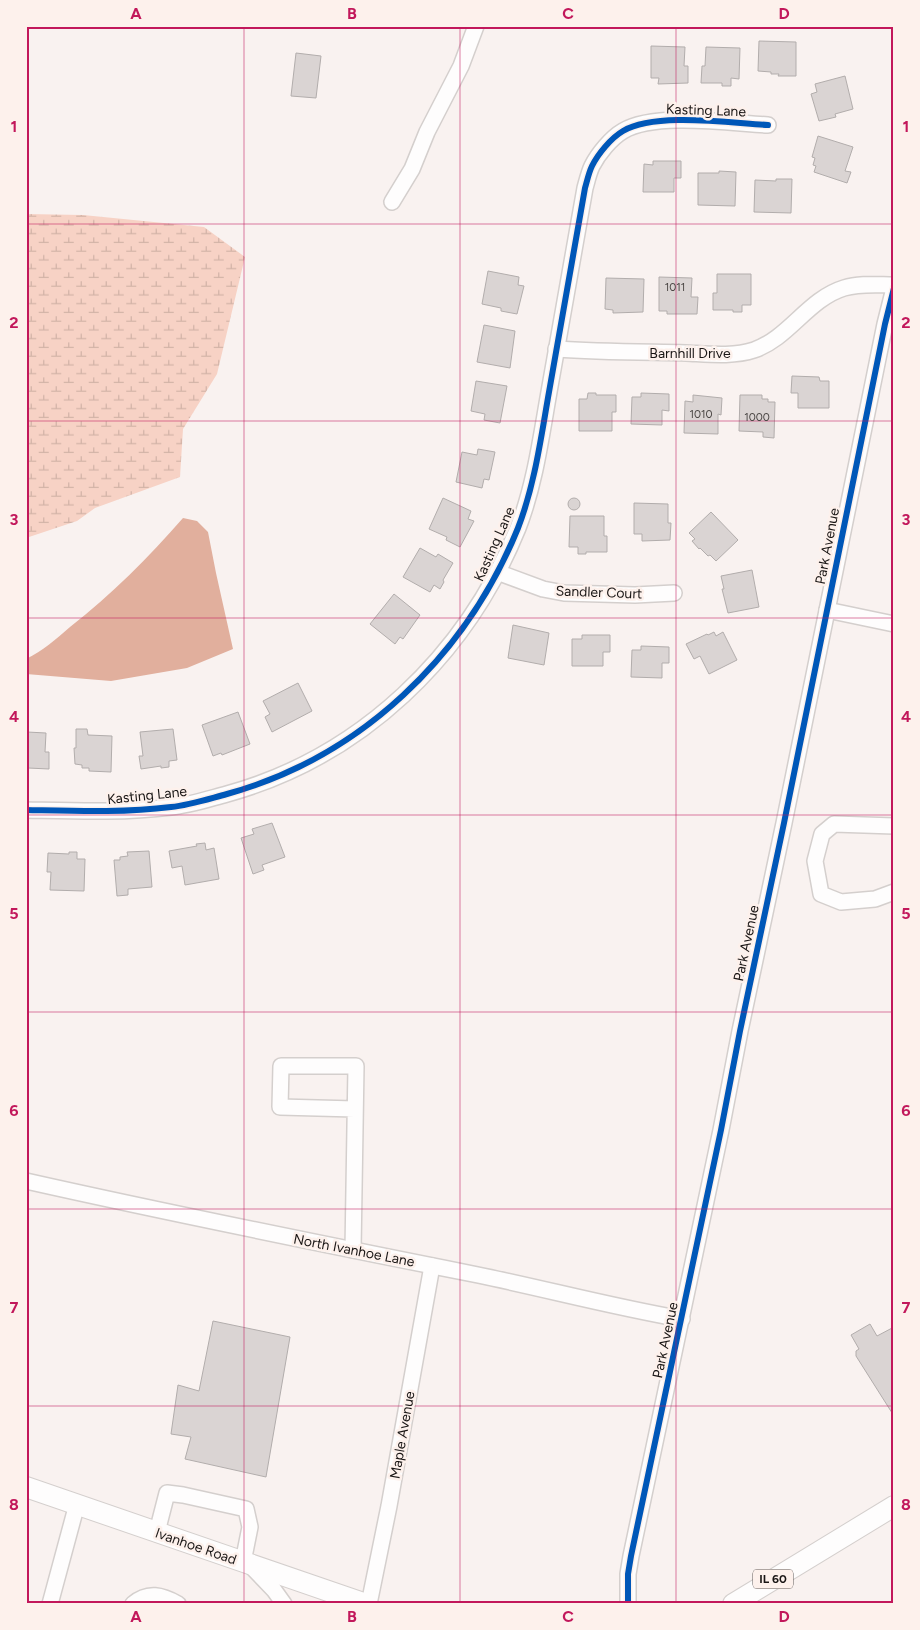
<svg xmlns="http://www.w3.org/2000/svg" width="920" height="1630" viewBox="0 0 920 1630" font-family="Figtree,sans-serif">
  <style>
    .wetland { fill: url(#wetland-marsh) }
    .water { fill: #e1af9d }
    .building { fill: #dad4d3; stroke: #b2adac }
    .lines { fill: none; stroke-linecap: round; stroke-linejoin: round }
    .minor-casing { stroke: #d4cfcd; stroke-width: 18 }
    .major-casing { stroke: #d4cfcd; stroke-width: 22 }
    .minor { stroke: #fefdfd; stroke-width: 15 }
    .major { stroke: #fefdfd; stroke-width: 20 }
    .cycleway-casing { stroke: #fdf1ec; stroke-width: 9 }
    .cycleway { stroke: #0057b8; stroke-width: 6 }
    .grid { fill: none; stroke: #c2185b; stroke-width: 1; stroke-opacity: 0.55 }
    .labels { text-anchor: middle; stroke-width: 5; stroke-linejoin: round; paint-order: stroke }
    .number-label { font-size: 11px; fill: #4a4644 }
    .shield { fill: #fdf1ec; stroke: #5e5856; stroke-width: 1 }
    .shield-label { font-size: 12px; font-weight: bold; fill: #1a1615 }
    .street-label { font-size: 14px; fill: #1a1615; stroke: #fdf1ec }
    .neatline { fill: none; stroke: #c2185b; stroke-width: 2 }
    .grid-label { font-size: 16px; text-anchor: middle; font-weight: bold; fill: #c2185b }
  </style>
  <defs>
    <pattern id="wetland-marsh" width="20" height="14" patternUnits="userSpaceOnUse" patternTransform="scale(1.25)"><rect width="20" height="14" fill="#f7d2c5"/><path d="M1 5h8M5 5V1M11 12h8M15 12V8" fill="none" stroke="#d3b4a8"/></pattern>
  </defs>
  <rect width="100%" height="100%" fill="#f9f2f0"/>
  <path class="wetland" d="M 26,214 L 83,215 L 204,227 L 245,257 L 217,374 L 183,429 L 180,477 L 95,508 L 77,521 L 26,538 Z"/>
  <path class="water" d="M 183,518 L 197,521 L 208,532 L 216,573 L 233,649 L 187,668 L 111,681 L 26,674 L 26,659 C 43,651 56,639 70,627 C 111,595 149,557 183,518 Z"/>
  <g class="building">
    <path d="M 759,41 L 796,42 L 796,76 L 778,76 L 779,74 L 771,74 L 771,72 L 758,71 Z"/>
    <path d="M 651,46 L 685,47 L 684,66 L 688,66 L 688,83 L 658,84 L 659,78 L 651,78 Z"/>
    <path d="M 706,47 L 740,48 L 739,79 L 731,78 L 731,86 L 722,86 L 722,83 L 701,83 L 702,66 L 705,66 Z"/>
    <path d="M 296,53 L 321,56 L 316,98 L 291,96 Z"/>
    <path d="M 845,76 L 853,109 L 835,114 L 836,117 L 819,121 L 811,94 L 817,92 L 815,84 Z"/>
    <path d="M 818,136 L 853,147 L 845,171 L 851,172 L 847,183 L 814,172 L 816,166 L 813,165 L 815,158 L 812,157 Z"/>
    <path d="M 653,161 L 681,161 L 681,178 L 674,178 L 674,192 L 643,192 L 644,164 L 653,165 Z"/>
    <path d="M 719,171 L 736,172 L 735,206 L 698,205 L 698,173 L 719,173 Z"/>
    <path d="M 776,179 L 792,179 L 791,213 L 754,212 L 755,180 L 776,181 Z"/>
    <path d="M 488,271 L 519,277 L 518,285 L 524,286 L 517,314 L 501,311 L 501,308 L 482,304 Z"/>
    <path d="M 717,274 L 751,274 L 751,305 L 742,305 L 742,312 L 733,312 L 733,310 L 713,310 L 713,293 L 717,293 Z"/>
    <path d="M 659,277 L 692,278 L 691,297 L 698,297 L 697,314 L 667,314 L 667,311 L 659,311 Z"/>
    <path d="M 606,278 L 644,279 L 643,312 L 613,313 L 613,310 L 605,309 Z"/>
    <path d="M 484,325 L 515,331 L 510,368 L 477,362 Z"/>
    <path d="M 792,376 L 819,377 L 820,381 L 829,381 L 829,408 L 798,408 L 798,393 L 791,393 Z"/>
    <path d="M 476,381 L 507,386 L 500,423 L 484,420 L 485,414 L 471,411 Z"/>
    <path d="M 588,393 L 596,393 L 596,395 L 616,395 L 616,412 L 612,412 L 612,431 L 579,431 L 579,399 L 587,399 Z"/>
    <path d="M 641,393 L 669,394 L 669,411 L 662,410 L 662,425 L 631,424 L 632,397 L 641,397 Z"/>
    <path d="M 693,395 L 722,398 L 721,415 L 718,414 L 718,434 L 684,433 L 685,401 L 693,402 Z"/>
    <path d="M 740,395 L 762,395 L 762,399 L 768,399 L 768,402 L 775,402 L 774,438 L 763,437 L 763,432 L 739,431 Z"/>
    <path d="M 478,449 L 495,452 L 489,480 L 484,479 L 482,488 L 456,482 L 462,452 L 477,455 Z"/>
    <path d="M 443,498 L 471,511 L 468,519 L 474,521 L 460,547 L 446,540 L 447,537 L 429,529 Z"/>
    <circle cx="574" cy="504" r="6"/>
    <path d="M 634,503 L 668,504 L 668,523 L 671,523 L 670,540 L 642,541 L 642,534 L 634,534 Z"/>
    <path d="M 711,512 L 738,540 L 716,561 L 710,555 L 708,556 L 700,548 L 699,549 L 692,541 L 695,539 L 689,533 Z"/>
    <path d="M 570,516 L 604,516 L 604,536 L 607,536 L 607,552 L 586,552 L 586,554 L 578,554 L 578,547 L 569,547 Z"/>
    <path d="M 420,548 L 436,557 L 438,554 L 453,563 L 443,580 L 444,582 L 440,589 L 434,585 L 430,592 L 403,577 Z"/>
    <path d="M 752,570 L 759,607 L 728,613 L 722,589 L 724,589 L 721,576 Z"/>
    <path d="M 394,594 L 420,615 L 403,639 L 400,637 L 395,644 L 370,624 Z"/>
    <path d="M 513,625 L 549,633 L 544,665 L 508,658 Z"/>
    <path d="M 714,632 L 716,636 L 723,632 L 737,660 L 709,674 L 700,656 L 694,659 L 686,644 L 707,634 L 708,635 Z"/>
    <path d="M 582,635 L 610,635 L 610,652 L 603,652 L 603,666 L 572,666 L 572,639 L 582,639 Z"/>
    <path d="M 641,646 L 669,647 L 669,663 L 662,663 L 662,678 L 631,677 L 632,650 L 641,650 Z"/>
    <path d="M 298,683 L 312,711 L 272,732 L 265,717 L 270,714 L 263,701 Z"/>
    <path d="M 238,712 L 250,744 L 222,755 L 221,753 L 213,756 L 202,725 Z"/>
    <path d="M 26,724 L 27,732 L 46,733 L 45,752 L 49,752 L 49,769 L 28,768 L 28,771 L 26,771 Z"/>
    <path d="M 76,729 L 87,729 L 88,735 L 112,736 L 111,772 L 89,771 L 89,768 L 82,768 L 82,765 L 75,764 L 74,748 L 76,748 Z"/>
    <path d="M 173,729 L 177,760 L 169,761 L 169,767 L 161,768 L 161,766 L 141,769 L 139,756 L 143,756 L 140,732 Z"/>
    <path d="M 272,823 L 285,857 L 262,865 L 264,870 L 253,874 L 241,838 L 254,834 L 252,829 Z"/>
    <path d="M 205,843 L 206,850 L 214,848 L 219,879 L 185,885 L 182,866 L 172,868 L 169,851 L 197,846 L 196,844 Z"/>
    <path d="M 149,851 L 152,887 L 128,889 L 128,895 L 117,896 L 114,860 L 120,860 L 120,857 L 128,856 L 127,852 Z"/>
    <path d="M 69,852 L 77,852 L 77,859 L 85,859 L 84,891 L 50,890 L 51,872 L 47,872 L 48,853 L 69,854 Z"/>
    <path d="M 213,1321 L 290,1337 L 266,1477 L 185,1459 L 191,1437 L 171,1434 L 178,1385 L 199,1391 Z"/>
    <path d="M 870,1324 L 877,1336 L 894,1327 L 894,1416 L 856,1356 L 856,1351 L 859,1349 L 851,1335 Z"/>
  </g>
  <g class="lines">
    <g class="minor-casing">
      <g id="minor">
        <path d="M 392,202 L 412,169 L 427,132 L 461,66 L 476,26"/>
        <path d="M 556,349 C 600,352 643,352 686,353 C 708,354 733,357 754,350 C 789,338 808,299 844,288 C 860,283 878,285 894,285"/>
        <path d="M 497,572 L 543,589 L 564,593 L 635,595 L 674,593"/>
        <path d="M 827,610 L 894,624"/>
        <path d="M 26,810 C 74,811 123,813 171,807 C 190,805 208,799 227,794 C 361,757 466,656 518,528 C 535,484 541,437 549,392 C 561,324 573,256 585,188 C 587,181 589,172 592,166 C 598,154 611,138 623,131 C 655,112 730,123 768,125"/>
        <path d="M 894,826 L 834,824 L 822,834 L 815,861 L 821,894 L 841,902 L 875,899 L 894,892"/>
        <path d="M 26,1181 C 177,1215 327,1245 478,1275 C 546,1289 613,1307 682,1319"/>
        <path d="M 353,1250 L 356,1066 L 281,1066 L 280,1107 L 355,1109"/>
        <path d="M 157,1532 L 167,1493 L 183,1495 L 246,1509 L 250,1527 L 243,1562"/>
        <path d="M 251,1566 L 274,1590 L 284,1604"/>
        <path d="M 628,1603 L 628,1574 L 631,1556 L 721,1130 L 740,1031 L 784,823 L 885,324 L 894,288"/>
        <path d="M 50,1604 L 77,1504"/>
        <path d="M 133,1604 C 148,1591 162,1595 178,1604"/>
        <path d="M 369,1604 L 389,1506 L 432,1266"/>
      </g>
    </g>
    <g class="major-casing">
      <g id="major">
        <path d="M 26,1487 L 366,1604"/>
        <path d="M 733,1604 L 894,1506"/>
      </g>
    </g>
    <use href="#minor" class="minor"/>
    <use href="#major" class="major"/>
    <g class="cycleway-casing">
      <g id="cycleway">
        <path d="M 26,810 C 74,811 123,813 171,807 C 190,805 208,799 227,794 C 361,757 466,656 518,528 C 535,484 541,437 549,392 C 561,324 573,256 585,188 C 587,181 589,172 592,166 C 598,154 611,138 623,131 C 655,112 730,123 768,125"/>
        <path d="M 628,1603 L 628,1574 L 631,1556 L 721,1130 L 740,1031 L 784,823 L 885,324 L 894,288"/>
      </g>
    </g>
    <use href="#cycleway" class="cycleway"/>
  </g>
  <path class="grid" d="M 244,26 L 244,1604M 460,26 L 460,1604M 676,26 L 676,1604M 26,224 L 894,224M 26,421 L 894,421M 26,618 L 894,618M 26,815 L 894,815M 26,1012 L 894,1012M 26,1209 L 894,1209M 26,1406 L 894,1406"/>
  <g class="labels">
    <g class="number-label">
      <text x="675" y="291">1011</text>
      <text x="701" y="418">1010</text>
      <text x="757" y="421">1000</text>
    </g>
    <rect class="shield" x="753" y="1569.5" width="40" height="19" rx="4"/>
    <g class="shield-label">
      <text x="773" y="1583">IL 60</text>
    </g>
    <g class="street-label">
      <text transform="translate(706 110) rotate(2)" y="5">Kasting Lane</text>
      <text x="690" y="358">Barnhill Drive</text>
      <text transform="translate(494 544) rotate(-66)" y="5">Kasting Lane</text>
      <text transform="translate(827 546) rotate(-79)" y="5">Park Avenue</text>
      <text transform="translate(599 592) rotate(2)" y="5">Sandler Court</text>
      <text transform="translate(147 795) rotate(-6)" y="5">Kasting Lane</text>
      <text transform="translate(746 943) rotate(-78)" y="5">Park Avenue</text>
      <text transform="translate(354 1250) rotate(11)" y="5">North Ivanhoe Lane</text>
      <text transform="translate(665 1340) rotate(-78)" y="5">Park Avenue</text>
      <text transform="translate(402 1435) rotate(-80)" y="5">Maple Avenue</text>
      <text transform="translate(196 1546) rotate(19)" y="5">Ivanhoe Road</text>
    </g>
  </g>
  <rect width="920" height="1630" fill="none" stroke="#fdf1ec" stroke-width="55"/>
  <rect x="28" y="28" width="864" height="1574" class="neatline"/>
  <g class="grid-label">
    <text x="136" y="19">A</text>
    <text x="352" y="19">B</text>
    <text x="568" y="19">C</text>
    <text x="784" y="19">D</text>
    <text x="14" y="132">1</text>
    <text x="906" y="132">1</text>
    <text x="14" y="328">2</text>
    <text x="906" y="328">2</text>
    <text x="14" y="525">3</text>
    <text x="906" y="525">3</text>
    <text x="14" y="722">4</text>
    <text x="906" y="722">4</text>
    <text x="14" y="919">5</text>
    <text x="906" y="919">5</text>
    <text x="14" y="1116">6</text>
    <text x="906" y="1116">6</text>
    <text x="14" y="1313">7</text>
    <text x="906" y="1313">7</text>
    <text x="14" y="1510">8</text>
    <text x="906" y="1510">8</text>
    <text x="136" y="1622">A</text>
    <text x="352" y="1622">B</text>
    <text x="568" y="1622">C</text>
    <text x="784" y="1622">D</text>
  </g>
</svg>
